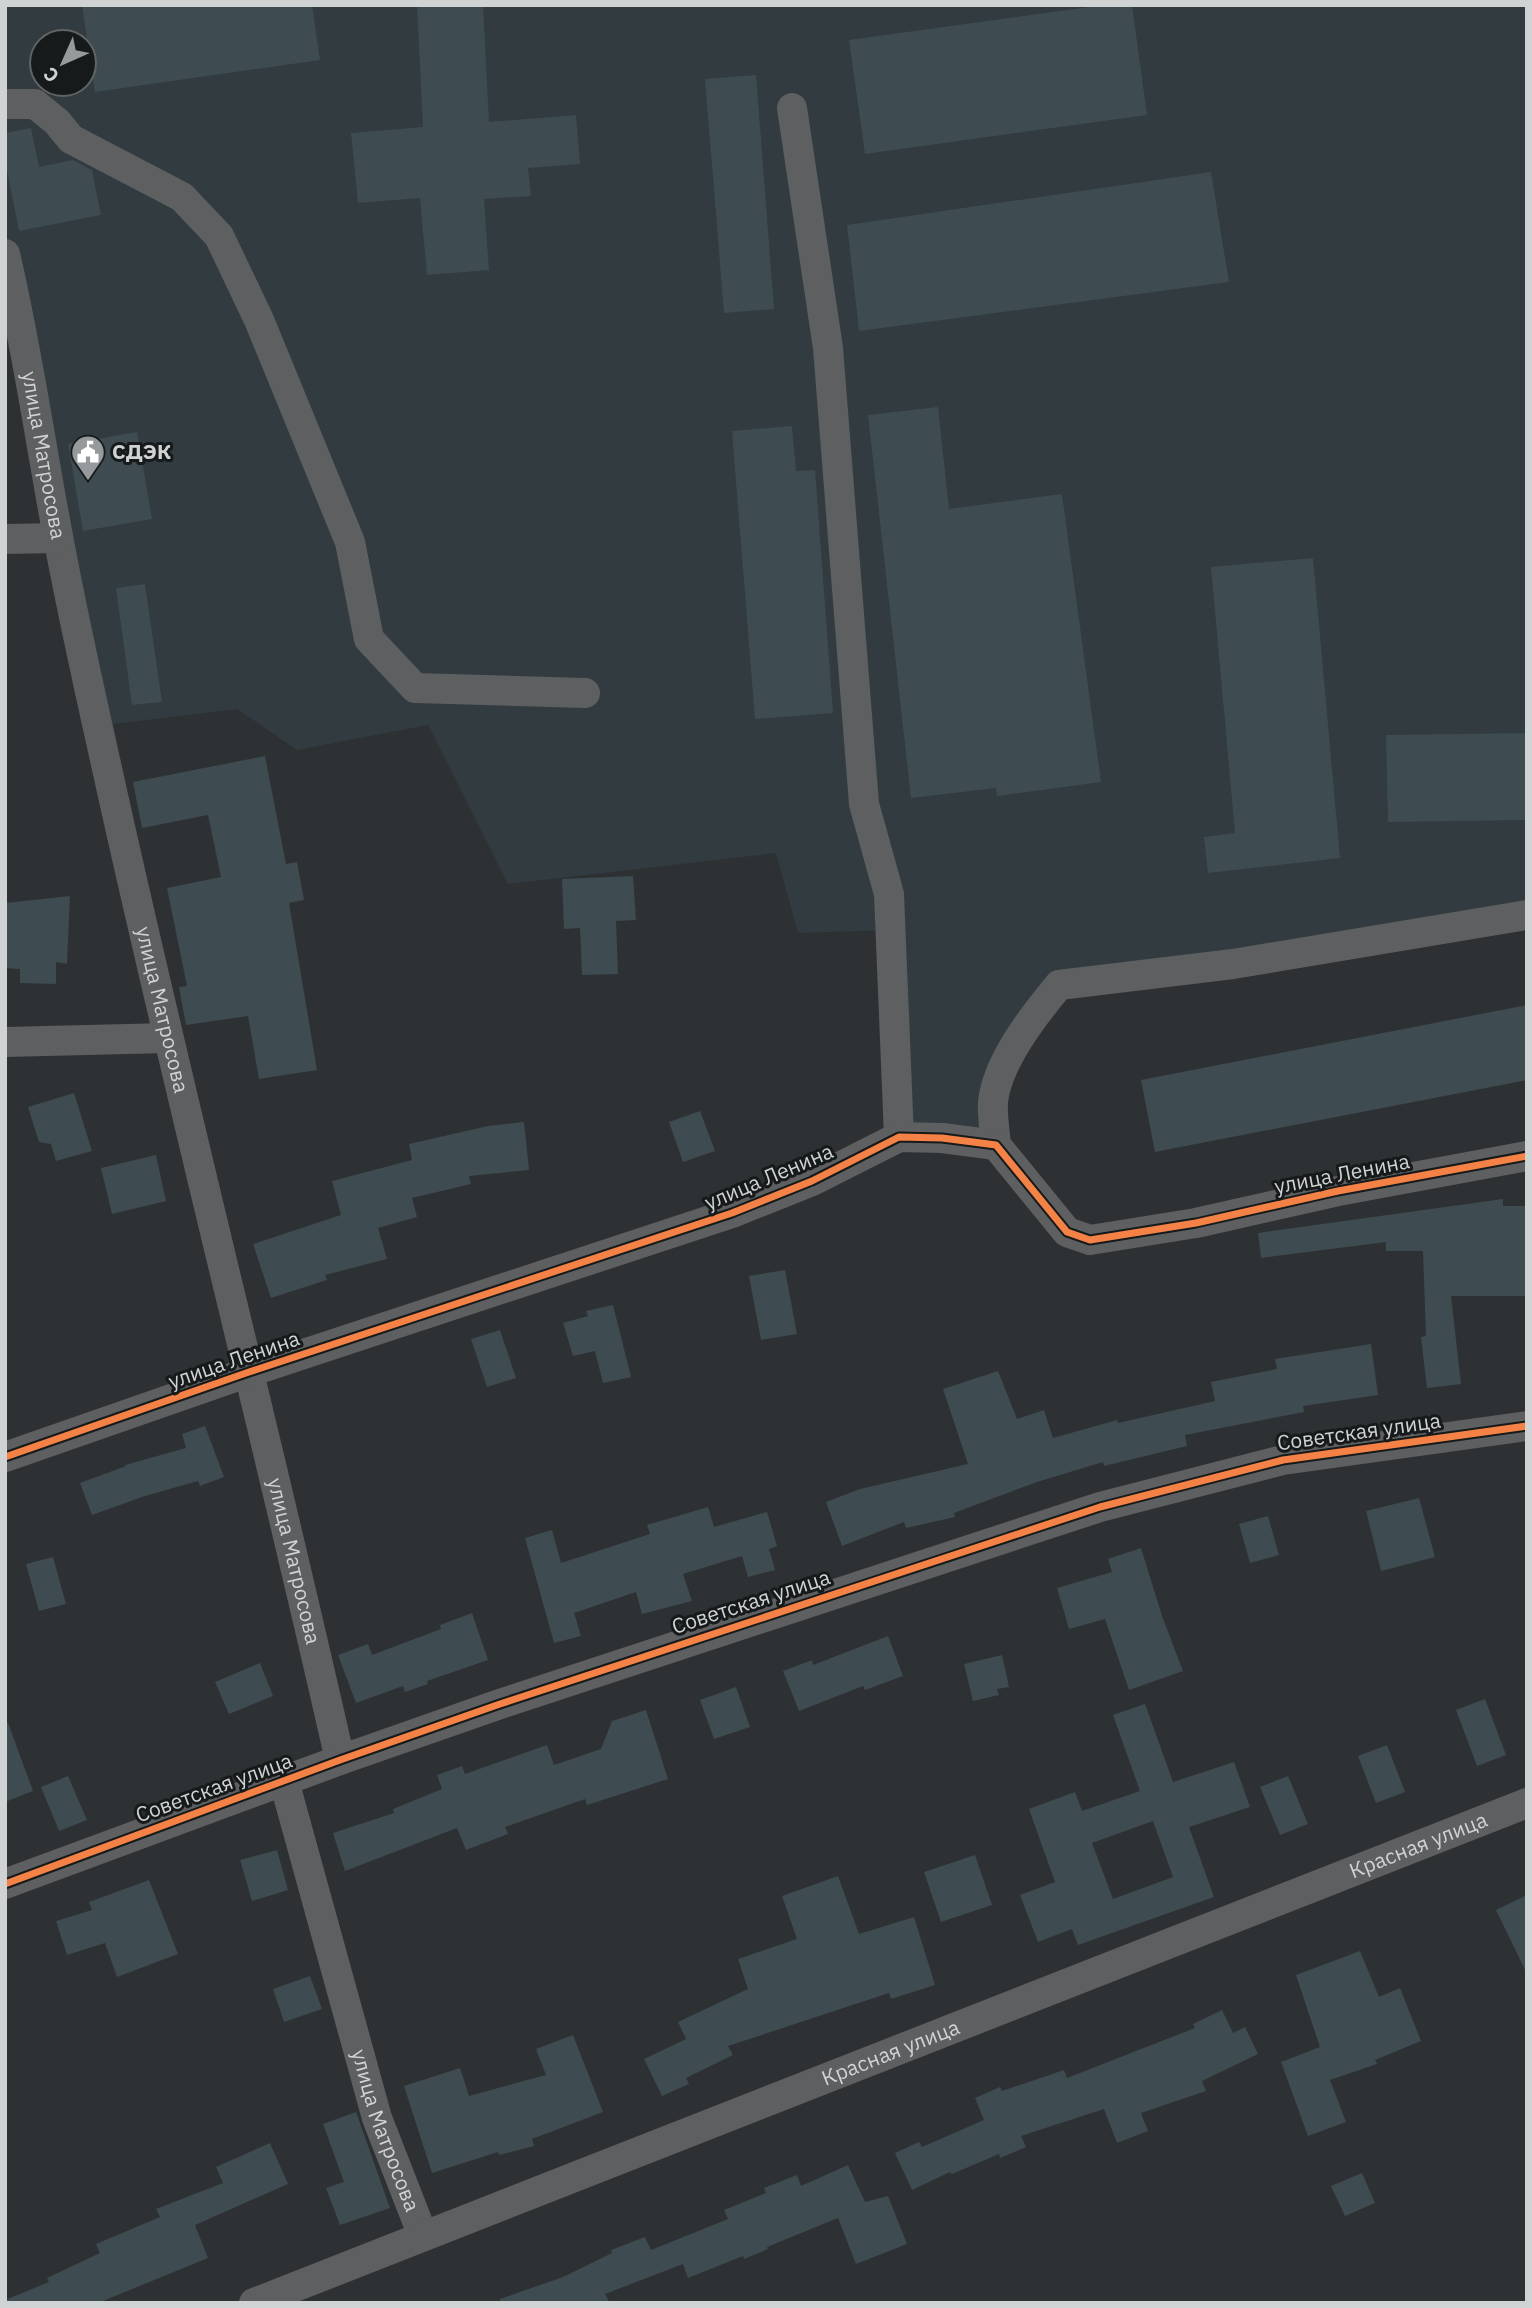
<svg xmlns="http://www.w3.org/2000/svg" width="1532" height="2308" viewBox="0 0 1532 2308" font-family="'IBM Plex Sans',sans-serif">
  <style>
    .built { fill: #313b40; fill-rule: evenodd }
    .building { fill: #3e4b51; fill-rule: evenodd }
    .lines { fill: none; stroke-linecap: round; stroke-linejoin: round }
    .minor { stroke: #5d5f60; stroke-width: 30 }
    .cycleway-casing { stroke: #171a1b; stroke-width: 11 }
    .cycleway { stroke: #f48246; stroke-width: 7 }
    .labels { text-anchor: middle; stroke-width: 6; stroke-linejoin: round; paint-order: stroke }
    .poi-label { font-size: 21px; font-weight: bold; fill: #d0d3d4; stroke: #171a1b; text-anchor: start }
    .street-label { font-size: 21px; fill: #d0d3d4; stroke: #171a1b }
  </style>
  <rect width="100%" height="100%" fill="#2e3133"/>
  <path class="built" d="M 5,5 L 1527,5 L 1527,915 L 1059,985 L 1006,1062 L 996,1145 L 899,1137 L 891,930 L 798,933 L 776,853 L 508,884 L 428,725 L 297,750 L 237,709 L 98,726 L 5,254 ZM 42,42 L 84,42 L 84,84 L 42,84 Z"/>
  <g class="building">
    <path d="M 82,5 L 312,5 L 320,60 L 95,92 Z"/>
    <path d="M 417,5 L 483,5 L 489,122 L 576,115 L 580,164 L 528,168 L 531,196 L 484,199 L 489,270 L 427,275 L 420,198 L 358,203 L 351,133 L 423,127 Z"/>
    <path d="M 1104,5 L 1132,5 L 1147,115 L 865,154 L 849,40 Z"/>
    <path d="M 756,75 L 774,309 L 724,313 L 705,79 Z"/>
    <path d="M 31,128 L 39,167 L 73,160 L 92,170 L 101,215 L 19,231 L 5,161 L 5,133 Z"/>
    <path d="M 1211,172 L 1229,282 L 859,331 L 847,225 Z"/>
    <path d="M 938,407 L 949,509 L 1062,494 L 1101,782 L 997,796 L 996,788 L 911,798 L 868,415 Z"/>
    <path d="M 792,426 L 796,471 L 815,470 L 833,713 L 755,719 L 732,431 Z"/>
    <path d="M 137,432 L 152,519 L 83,531 L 68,444 Z"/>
    <path d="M 1313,558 L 1340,858 L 1208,873 L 1204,837 L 1235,833 L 1211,567 Z"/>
    <path d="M 145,584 L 162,702 L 132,705 L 116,588 Z"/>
    <path d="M 1527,733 L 1527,820 L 1388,822 L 1386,735 Z"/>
    <path d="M 265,756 L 286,864 L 297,862 L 304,900 L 289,903 L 317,1070 L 259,1079 L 248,1016 L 186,1025 L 179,987 L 187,986 L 167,888 L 221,877 L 208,815 L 142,828 L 133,782 Z"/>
    <path d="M 633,876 L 636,920 L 616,921 L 618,974 L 582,975 L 580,928 L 564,929 L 562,879 Z"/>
    <path d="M 70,896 L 67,964 L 56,962 L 56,984 L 20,983 L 20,969 L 5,968 L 5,903 Z"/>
    <path d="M 1527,1005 L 1527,1080 L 1155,1152 L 1141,1080 Z"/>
    <path d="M 74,1093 L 92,1151 L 56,1161 L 51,1144 L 39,1142 L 28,1107 Z"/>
    <path d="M 700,1111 L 715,1151 L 683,1162 L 669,1122 Z"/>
    <path d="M 524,1122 L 529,1170 L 469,1176 L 471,1184 L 412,1198 L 417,1217 L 378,1228 L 387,1259 L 325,1275 L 327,1280 L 271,1298 L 253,1244 L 341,1215 L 332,1181 L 412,1160 L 409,1144 L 488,1126 Z"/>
    <path d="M 156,1155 L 166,1201 L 112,1214 L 101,1168 Z"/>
    <path d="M 1503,1199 L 1503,1206 L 1527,1206 L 1527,1296 L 1451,1296 L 1461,1384 L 1427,1388 L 1421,1337 L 1426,1336 L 1423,1251 L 1386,1251 L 1386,1242 L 1261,1258 L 1258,1233 Z"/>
    <path d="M 785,1270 L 797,1334 L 761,1340 L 749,1276 Z"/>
    <path d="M 613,1305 L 631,1377 L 603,1383 L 595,1351 L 573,1356 L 563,1323 L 588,1316 L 586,1311 Z"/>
    <path d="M 500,1330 L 516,1378 L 487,1387 L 471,1339 Z"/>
    <path d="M 1371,1344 L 1378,1395 L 1303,1406 L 1304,1412 L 1185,1435 L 1187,1446 L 1104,1466 L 1103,1462 L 1037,1482 L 954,1513 L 955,1517 L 906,1528 L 904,1522 L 842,1546 L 826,1502 L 860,1489 L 968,1464 L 943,1389 L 998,1371 L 1017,1419 L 1044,1410 L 1053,1438 L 1117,1420 L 1118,1423 L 1215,1401 L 1211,1382 L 1277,1369 L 1275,1359 Z"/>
    <path d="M 205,1426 L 224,1477 L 200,1486 L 198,1481 L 145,1496 L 92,1515 L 80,1483 L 126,1466 L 125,1465 L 186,1448 L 182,1434 Z"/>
    <path d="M 1419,1498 L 1435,1557 L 1381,1571 L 1366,1511 Z"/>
    <path d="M 708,1507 L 714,1527 L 767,1512 L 777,1546 L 769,1549 L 775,1570 L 748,1577 L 742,1556 L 683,1574 L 692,1601 L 642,1614 L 636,1592 L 574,1613 L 581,1636 L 554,1643 L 525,1538 L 552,1530 L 561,1563 L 650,1534 L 647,1525 Z"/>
    <path d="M 1268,1516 L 1279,1555 L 1250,1563 L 1239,1524 Z"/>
    <path d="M 1141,1548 L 1162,1616 L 1183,1671 L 1129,1690 L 1105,1619 L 1069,1629 L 1057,1588 L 1112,1572 L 1108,1559 Z"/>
    <path d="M 53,1557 L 66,1604 L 39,1611 L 26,1564 Z"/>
    <path d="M 472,1613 L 488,1660 L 427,1681 L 428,1684 L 405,1692 L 403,1686 L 356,1703 L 338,1655 L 368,1644 L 372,1655 L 441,1629 L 440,1625 Z"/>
    <path d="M 888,1636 L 903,1676 L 865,1690 L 863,1686 L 799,1711 L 783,1671 L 812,1660 L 813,1665 Z"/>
    <path d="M 1002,1655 L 1009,1687 L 997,1689 L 999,1695 L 973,1701 L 964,1664 Z"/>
    <path d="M 260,1663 L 273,1696 L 229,1714 L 215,1682 Z"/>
    <path d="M 736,1687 L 750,1727 L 714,1739 L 700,1700 Z"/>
    <path d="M 1485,1699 L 1506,1755 L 1477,1766 L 1456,1710 Z"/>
    <path d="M 1145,1704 L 1173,1782 L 1234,1762 L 1250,1807 L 1189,1827 L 1214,1897 L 1078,1945 L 1072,1929 L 1038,1942 L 1020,1895 L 1055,1882 L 1029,1809 L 1075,1792 L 1082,1811 L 1140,1791 L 1113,1715 ZM 1153,1821 L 1173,1877 L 1113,1899 L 1092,1843 Z"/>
    <path d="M 646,1710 L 668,1779 L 587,1805 L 585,1799 L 505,1827 L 508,1834 L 466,1850 L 457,1828 L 345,1871 L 333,1833 L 394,1813 L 393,1809 L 442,1789 L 437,1775 L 462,1766 L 465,1774 L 547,1745 L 554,1765 L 601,1749 L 612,1721 Z"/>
    <path d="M 5,1723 L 8,1723 L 33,1791 L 5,1802 Z"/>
    <path d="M 1387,1745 L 1405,1792 L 1376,1803 L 1358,1756 Z"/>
    <path d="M 68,1776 L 87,1820 L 59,1831 L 41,1787 Z"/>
    <path d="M 1288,1776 L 1308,1824 L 1280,1835 L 1260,1787 Z"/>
    <path d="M 277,1850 L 288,1890 L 252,1901 L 240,1860 Z"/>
    <path d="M 975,1855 L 992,1905 L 941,1922 L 924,1872 Z"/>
    <path d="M 838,1876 L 859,1934 L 914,1917 L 935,1985 L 891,1999 L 889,1993 L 728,2046 L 733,2055 L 686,2078 L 689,2084 L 662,2096 L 644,2059 L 686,2039 L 678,2022 L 748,1989 L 738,1959 L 797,1939 L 782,1896 Z"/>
    <path d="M 149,1880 L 178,1954 L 117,1977 L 105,1943 L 67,1955 L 56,1921 L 92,1910 L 89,1902 Z"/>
    <path d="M 1527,1895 L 1527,1974 L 1496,1910 Z"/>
    <path d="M 1360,1951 L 1379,1997 L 1400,1988 L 1421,2041 L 1375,2060 L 1377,2064 L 1330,2080 L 1346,2122 L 1308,2136 L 1281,2062 L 1320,2047 L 1296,1975 Z"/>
    <path d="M 310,1976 L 322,2009 L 284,2022 L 273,1989 Z"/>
    <path d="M 1222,2010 L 1233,2033 L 1245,2027 L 1258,2054 L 1202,2081 L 1206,2091 L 1141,2113 L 1148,2131 L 1117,2143 L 1104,2109 L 1021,2136 L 1026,2147 L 1000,2158 L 999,2154 L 952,2174 L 950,2172 L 912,2190 L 895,2153 L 919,2142 L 922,2147 L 984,2120 L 975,2098 L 1000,2087 L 1002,2091 L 1064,2070 L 1067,2078 L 1195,2028 L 1193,2024 Z"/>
    <path d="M 573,2035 L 603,2112 L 532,2139 L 534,2146 L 499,2155 L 498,2152 L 432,2173 L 404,2086 L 460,2068 L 469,2096 L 546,2075 L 536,2049 Z"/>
    <path d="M 356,2112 L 390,2208 L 340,2225 L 326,2188 L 344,2182 L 323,2124 Z"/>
    <path d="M 270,2143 L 288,2184 L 195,2225 L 208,2258 L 98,2303 L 5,2303 L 5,2300 L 49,2282 L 47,2278 L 100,2253 L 96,2244 L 160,2217 L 156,2209 L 223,2183 L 216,2167 Z"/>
    <path d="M 848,2165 L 865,2202 L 888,2196 L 907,2244 L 856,2264 L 838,2218 L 767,2247 L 768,2249 L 744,2259 L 743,2256 L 688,2278 L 683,2264 L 605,2294 L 610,2303 L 501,2303 L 500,2299 L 563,2277 L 612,2253 L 611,2250 L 645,2237 L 651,2250 L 728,2219 L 724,2210 L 766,2193 L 764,2188 L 797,2175 L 801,2186 Z"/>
    <path d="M 1362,2173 L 1375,2203 L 1345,2216 L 1331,2186 Z"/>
  </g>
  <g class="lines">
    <g class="minor">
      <path d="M 5,104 L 35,104 L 57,122 L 71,139 L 182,197 L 219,236 L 259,320 L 350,542 L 369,639 L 415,688 L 585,693"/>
      <path d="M 792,108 L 828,348 L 864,804 L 889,894 L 899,1137"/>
      <path id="s1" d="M 5,254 C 27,347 40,442 58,536 C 72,612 89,688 106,764 C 179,1097 265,1427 340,1760"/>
      <path d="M 5,539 L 58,538"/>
      <path d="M 5,1042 L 168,1038"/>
      <path d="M 996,1145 C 995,1132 992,1116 993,1102 C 997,1062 1034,1015 1059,985 L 1233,964 L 1527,915"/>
      <path d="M 5,1457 L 249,1372 L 732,1213 L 812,1181 L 899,1137 L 942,1138 L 996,1145 L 1067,1232 L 1090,1240 L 1196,1223 L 1338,1191 L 1527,1156"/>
      <path id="s2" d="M 284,1781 L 377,2118 L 423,2236"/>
      <path d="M 5,1884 L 340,1760 L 500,1704 L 1100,1507 L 1283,1460 L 1527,1426"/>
      <path id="s3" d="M 254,2303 L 1527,1803"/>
    </g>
    <g class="cycleway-casing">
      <g id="cycleway">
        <path d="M 5,1457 L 249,1372 L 732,1213 L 812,1181 L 899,1137 L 942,1138 L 996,1145 L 1067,1232 L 1090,1240 L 1196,1223 L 1338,1191 L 1527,1156"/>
        <path d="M 5,1884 L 340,1760 L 500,1704 L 1100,1507 L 1283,1460 L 1527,1426"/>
      </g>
    </g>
    <use href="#cycleway" class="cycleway"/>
  </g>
  <defs>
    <g id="civic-pin" transform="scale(1.75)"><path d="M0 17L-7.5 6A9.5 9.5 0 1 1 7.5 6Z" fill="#979a9c" stroke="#171a1b"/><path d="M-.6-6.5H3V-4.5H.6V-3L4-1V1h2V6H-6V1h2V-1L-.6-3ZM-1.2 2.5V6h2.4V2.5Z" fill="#fff"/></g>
  </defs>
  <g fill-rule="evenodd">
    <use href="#civic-pin" x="88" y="452"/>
  </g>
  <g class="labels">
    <g class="poi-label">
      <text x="112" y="459">СДЭК</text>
    </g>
    <g class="street-label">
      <text dy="7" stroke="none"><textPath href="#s1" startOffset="205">улица Матросова</textPath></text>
      <text dy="7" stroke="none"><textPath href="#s1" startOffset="772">улица Матросова</textPath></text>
      <text transform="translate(1342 1174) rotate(-11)" y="7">улица Ленина</text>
      <text transform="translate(769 1177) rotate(-23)" y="7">улица Ленина</text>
      <text transform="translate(234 1360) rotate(-19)" y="7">улица Ленина</text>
      <text transform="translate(1359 1432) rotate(-8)" y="7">Советская улица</text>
      <text dy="7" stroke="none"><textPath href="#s1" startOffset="1339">улица Матросова</textPath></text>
      <text transform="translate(751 1602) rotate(-18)" y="7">Советская улица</text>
      <text transform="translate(214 1788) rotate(-20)" y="7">Советская улица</text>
      <text dy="7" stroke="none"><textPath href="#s3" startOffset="1251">Красная улица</textPath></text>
      <text dy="7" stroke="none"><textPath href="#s3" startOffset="684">Красная улица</textPath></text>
      <text dy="7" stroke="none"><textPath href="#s2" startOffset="364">улица Матросова</textPath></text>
    </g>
  </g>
  <rect width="1532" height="2308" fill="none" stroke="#d0d3d4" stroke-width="14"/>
  <g transform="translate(63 63) rotate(225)"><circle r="33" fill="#171a1b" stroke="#616465" stroke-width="2"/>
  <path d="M0-5L12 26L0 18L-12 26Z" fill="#979a9c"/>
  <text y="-10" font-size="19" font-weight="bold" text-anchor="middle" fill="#d0d3d4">С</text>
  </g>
</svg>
